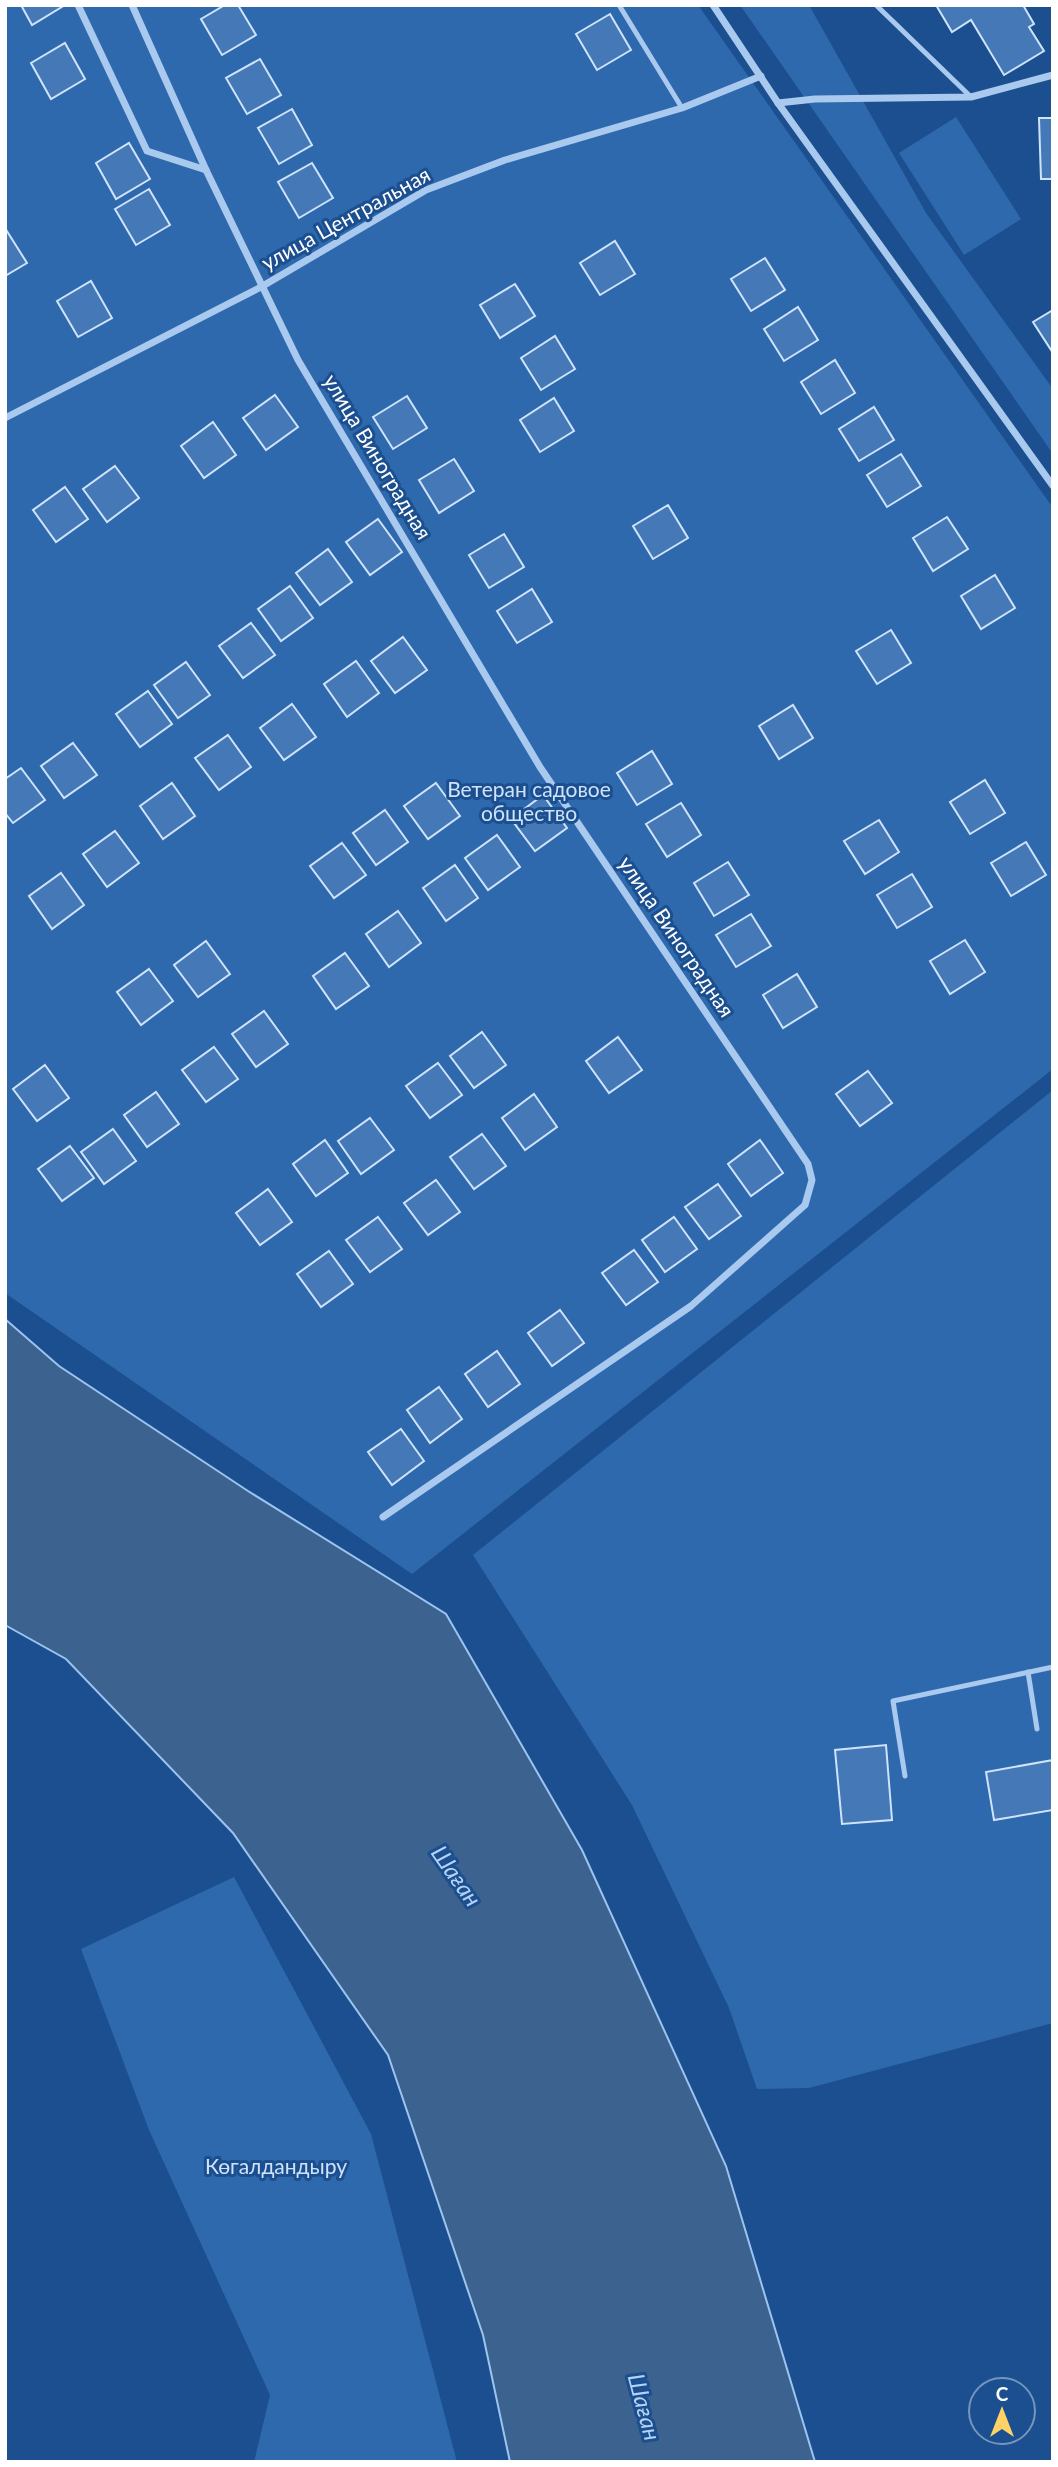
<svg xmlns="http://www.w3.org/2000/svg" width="1058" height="2467" viewBox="0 0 1058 2467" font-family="Lato,sans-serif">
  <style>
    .green { fill: #2e69ad }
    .water { fill: #3c6290; stroke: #9cc4f0; stroke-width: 2 }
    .building { fill: #4478b7; stroke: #cfe3fa; stroke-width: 2 }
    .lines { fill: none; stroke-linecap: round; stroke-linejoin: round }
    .lane { stroke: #a9c9ee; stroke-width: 5 }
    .street { stroke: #a9c9ee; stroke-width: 7 }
    .labels { text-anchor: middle; stroke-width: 6; stroke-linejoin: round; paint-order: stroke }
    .street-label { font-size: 21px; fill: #fff; stroke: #1b4f8f }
    .park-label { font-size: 21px; fill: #cfe3fa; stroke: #1b4f8f }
    .water-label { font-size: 23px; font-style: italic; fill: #b5d3f5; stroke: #1b4f8f }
  </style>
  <rect width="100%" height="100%" fill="#1b4f8f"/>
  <g class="green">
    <path d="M 5,5 L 698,5 L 1053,508 L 1053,1069 L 412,1574 L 5,1293 Z"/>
    <path d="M 740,5 L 809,5 L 926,213 L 1053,389 L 1053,454 Z"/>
    <path d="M 956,117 L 1021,219 L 964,255 L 899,153 Z"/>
    <path d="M 1053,1090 L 1053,2023 L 809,2088 L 757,2089 L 729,2008 L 632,1805 L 473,1555 Z"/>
    <path d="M 234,1877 L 371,2134 L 457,2462 L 254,2462 L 270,2395 L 149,2130 L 81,1949 Z"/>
  </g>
  <path class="water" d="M 5,1319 L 59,1366 L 248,1491 L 446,1614 L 582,1850 L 726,2166 L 815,2462 L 510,2462 L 483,2335 L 388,2055 L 233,1833 L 66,1659 L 5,1625 Z"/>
  <g class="building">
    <path d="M 21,5 L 65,5 L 32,25 Z"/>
    <path d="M 225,5 L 238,5 L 256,35 L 222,55 L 201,19 Z"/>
    <path d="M 936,5 L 1023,5 L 1034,24 L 1029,27 L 1044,51 L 1004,75 L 971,20 L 952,32 Z"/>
    <path d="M 610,14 L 631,50 L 597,70 L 576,34 Z"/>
    <path d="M 65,43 L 85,79 L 51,99 L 31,63 Z"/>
    <path d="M 260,59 L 281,95 L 247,114 L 226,78 Z"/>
    <path d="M 292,109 L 312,145 L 279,164 L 258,128 Z"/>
    <path d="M 1039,118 L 1053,118 L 1053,179 L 1041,179 Z"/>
    <path d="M 129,143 L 150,179 L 116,199 L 96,163 Z"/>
    <path d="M 312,163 L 333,198 L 299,218 L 278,182 Z"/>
    <path d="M 149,189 L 170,225 L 136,245 L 115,209 Z"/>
    <path d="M 5,228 L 27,263 L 5,276 Z"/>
    <path d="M 615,241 L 635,274 L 600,295 L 580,263 Z"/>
    <path d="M 765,258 L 785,290 L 751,311 L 731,279 Z"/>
    <path d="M 91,281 L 112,318 L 78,337 L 57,301 Z"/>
    <path d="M 515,284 L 535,316 L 500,338 L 480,305 Z"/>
    <path d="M 798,307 L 818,340 L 784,361 L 764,329 Z"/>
    <path d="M 1053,310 L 1053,353 L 1033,322 Z"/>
    <path d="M 555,336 L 575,369 L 541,390 L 521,358 Z"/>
    <path d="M 835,360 L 855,393 L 821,414 L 801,382 Z"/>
    <path d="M 275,395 L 298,427 L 266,450 L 243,418 Z"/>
    <path d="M 407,396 L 427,428 L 393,449 L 373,417 Z"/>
    <path d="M 554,398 L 574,431 L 540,452 L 520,420 Z"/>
    <path d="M 874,407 L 894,440 L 859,461 L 839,429 Z"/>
    <path d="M 213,422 L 236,455 L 204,478 L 181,446 Z"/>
    <path d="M 901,454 L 921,486 L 887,507 L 867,475 Z"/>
    <path d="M 454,459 L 474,491 L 439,513 L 419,480 Z"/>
    <path d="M 115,466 L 139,498 L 107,522 L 83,489 Z"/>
    <path d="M 65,487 L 88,519 L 56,542 L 33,510 Z"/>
    <path d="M 668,505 L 688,538 L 653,559 L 633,526 Z"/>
    <path d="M 947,517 L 968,549 L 933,571 L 913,538 Z"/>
    <path d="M 378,519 L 402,552 L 370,575 L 346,542 Z"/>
    <path d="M 504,534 L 524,567 L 489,588 L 469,555 Z"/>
    <path d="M 328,549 L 352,582 L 320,605 L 296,573 Z"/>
    <path d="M 995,575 L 1015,608 L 981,629 L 961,596 Z"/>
    <path d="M 290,586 L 313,618 L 281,641 L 258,609 Z"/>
    <path d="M 532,589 L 552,622 L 517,643 L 497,611 Z"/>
    <path d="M 251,623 L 275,655 L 243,678 L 219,646 Z"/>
    <path d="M 891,630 L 911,663 L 877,684 L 856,651 Z"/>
    <path d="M 403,637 L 427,670 L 395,693 L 371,661 Z"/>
    <path d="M 356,661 L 379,693 L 347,717 L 324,684 Z"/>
    <path d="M 186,662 L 210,695 L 178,718 L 154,685 Z"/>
    <path d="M 148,691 L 172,724 L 140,747 L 116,714 Z"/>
    <path d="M 292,704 L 316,737 L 284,760 L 260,728 Z"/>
    <path d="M 793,705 L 813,738 L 779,759 L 759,726 Z"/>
    <path d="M 228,735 L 251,767 L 219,790 L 195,758 Z"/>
    <path d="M 73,743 L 97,775 L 64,798 L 41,766 Z"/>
    <path d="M 652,751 L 672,784 L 637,805 L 617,773 Z"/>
    <path d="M 21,768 L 45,800 L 13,823 L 5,813 L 5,779 Z"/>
    <path d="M 985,780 L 1005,813 L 970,834 L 950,802 Z"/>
    <path d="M 172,783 L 195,816 L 163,839 L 140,806 Z"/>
    <path d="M 436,783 L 460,816 L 428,839 L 404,806 Z"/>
    <path d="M 543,795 L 567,828 L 535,851 L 511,819 Z"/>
    <path d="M 681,803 L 701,835 L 667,857 L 646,824 Z"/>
    <path d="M 385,810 L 408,842 L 376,865 L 353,833 Z"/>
    <path d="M 879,820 L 899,852 L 865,874 L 844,841 Z"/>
    <path d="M 115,831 L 139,863 L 107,887 L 83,854 Z"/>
    <path d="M 497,835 L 520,867 L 488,890 L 465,858 Z"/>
    <path d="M 1026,842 L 1046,875 L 1011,896 L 991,863 Z"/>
    <path d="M 342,843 L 366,875 L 334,898 L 310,866 Z"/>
    <path d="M 728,862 L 749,895 L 714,916 L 694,883 Z"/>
    <path d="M 455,865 L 478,898 L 446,921 L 423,888 Z"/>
    <path d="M 61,873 L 84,905 L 52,929 L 29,896 Z"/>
    <path d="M 912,874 L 932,907 L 897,928 L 877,895 Z"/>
    <path d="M 398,911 L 421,943 L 389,967 L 366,934 Z"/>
    <path d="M 751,914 L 771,946 L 736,967 L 716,935 Z"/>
    <path d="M 965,940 L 985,972 L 950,994 L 930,961 Z"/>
    <path d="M 206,941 L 230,974 L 198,997 L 174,965 Z"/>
    <path d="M 345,953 L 369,986 L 336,1009 L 313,976 Z"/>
    <path d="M 149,969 L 173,1001 L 141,1025 L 117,992 Z"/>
    <path d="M 797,974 L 817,1007 L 783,1028 L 763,995 Z"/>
    <path d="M 264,1011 L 288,1044 L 256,1067 L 232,1034 Z"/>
    <path d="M 482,1032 L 506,1065 L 474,1088 L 450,1056 Z"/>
    <path d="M 618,1037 L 642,1070 L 609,1093 L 586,1061 Z"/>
    <path d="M 214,1047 L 238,1079 L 206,1102 L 182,1070 Z"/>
    <path d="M 438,1063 L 462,1095 L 430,1118 L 406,1086 Z"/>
    <path d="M 45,1065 L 69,1098 L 37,1121 L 13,1089 Z"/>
    <path d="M 868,1071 L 892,1103 L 860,1126 L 836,1094 Z"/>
    <path d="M 156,1092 L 179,1124 L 147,1147 L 124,1115 Z"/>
    <path d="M 534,1094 L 557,1127 L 525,1150 L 502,1118 Z"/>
    <path d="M 370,1118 L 394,1150 L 361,1174 L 338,1141 Z"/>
    <path d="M 113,1129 L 136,1161 L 104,1184 L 81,1152 Z"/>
    <path d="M 482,1134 L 506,1166 L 474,1189 L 450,1157 Z"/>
    <path d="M 325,1140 L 348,1173 L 316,1196 L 293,1164 Z"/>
    <path d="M 760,1140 L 783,1173 L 751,1196 L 728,1164 Z"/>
    <path d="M 70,1146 L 94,1178 L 62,1201 L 38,1169 Z"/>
    <path d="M 436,1180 L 460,1212 L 428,1235 L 404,1203 Z"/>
    <path d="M 718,1184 L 741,1216 L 709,1239 L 685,1207 Z"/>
    <path d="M 268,1189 L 292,1222 L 260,1245 L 236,1213 Z"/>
    <path d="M 378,1217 L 402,1249 L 370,1272 L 346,1240 Z"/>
    <path d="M 674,1217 L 697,1249 L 665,1272 L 642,1240 Z"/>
    <path d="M 634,1250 L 658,1282 L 626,1305 L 602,1273 Z"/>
    <path d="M 329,1251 L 353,1284 L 321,1307 L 297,1274 Z"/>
    <path d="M 560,1310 L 584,1343 L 552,1366 L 528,1333 Z"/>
    <path d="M 497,1351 L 520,1384 L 488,1407 L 465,1374 Z"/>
    <path d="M 439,1387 L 462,1419 L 430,1443 L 407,1410 Z"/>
    <path d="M 401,1429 L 424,1461 L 392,1485 L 368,1452 Z"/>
    <path d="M 886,1745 L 892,1820 L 842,1824 L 835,1750 Z"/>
    <path d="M 1053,1760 L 1053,1810 L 994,1820 L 986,1772 Z"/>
  </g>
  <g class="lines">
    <g class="lane">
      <path d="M 619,5 L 682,108"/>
      <path d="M 876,5 L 971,97"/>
      <path d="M 1028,1672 L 1037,1729"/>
      <path d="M 905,1776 L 893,1701 L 1053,1667"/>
    </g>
    <g class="street">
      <path d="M 78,5 L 147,151 L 206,170"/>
      <path d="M 132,5 L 206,170 L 298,360 L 540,767 L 808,1164 L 812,1180 L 805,1205 L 691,1306 L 383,1517"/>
      <path d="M 713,5 L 778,103 L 1053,486"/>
      <path d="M 778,103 L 815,99 L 971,97 L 1053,75"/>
      <path d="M 5,418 L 261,287 L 426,190 L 505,160 L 682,108 L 761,76"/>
    </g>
  </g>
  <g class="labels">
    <g class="street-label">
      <text transform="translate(346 219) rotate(-29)" y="7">улица Центральная</text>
      <text transform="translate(377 457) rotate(59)" y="7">улица Виноградная</text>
      <text transform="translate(676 937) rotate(56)" y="7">улица Виноградная</text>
    </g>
    <g class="park-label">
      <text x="529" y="797">Ветеран садовое<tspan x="529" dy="24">общество</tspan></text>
      <text x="276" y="2174">Көгалдандыру</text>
    </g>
    <g class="water-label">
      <text transform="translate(456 1876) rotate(55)" y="8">Шаған</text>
      <text transform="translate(644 2407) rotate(75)" y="8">Шаған</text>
    </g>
  </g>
  <rect width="1058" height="2467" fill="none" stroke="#ffffff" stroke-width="14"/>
  <g transform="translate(1002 2411)"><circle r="33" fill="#1b4f8f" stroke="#7695bc" stroke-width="2"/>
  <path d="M0-5L12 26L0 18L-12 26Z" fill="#ffd166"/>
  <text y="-10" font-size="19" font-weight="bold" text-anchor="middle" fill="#ffffff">С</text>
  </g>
</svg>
